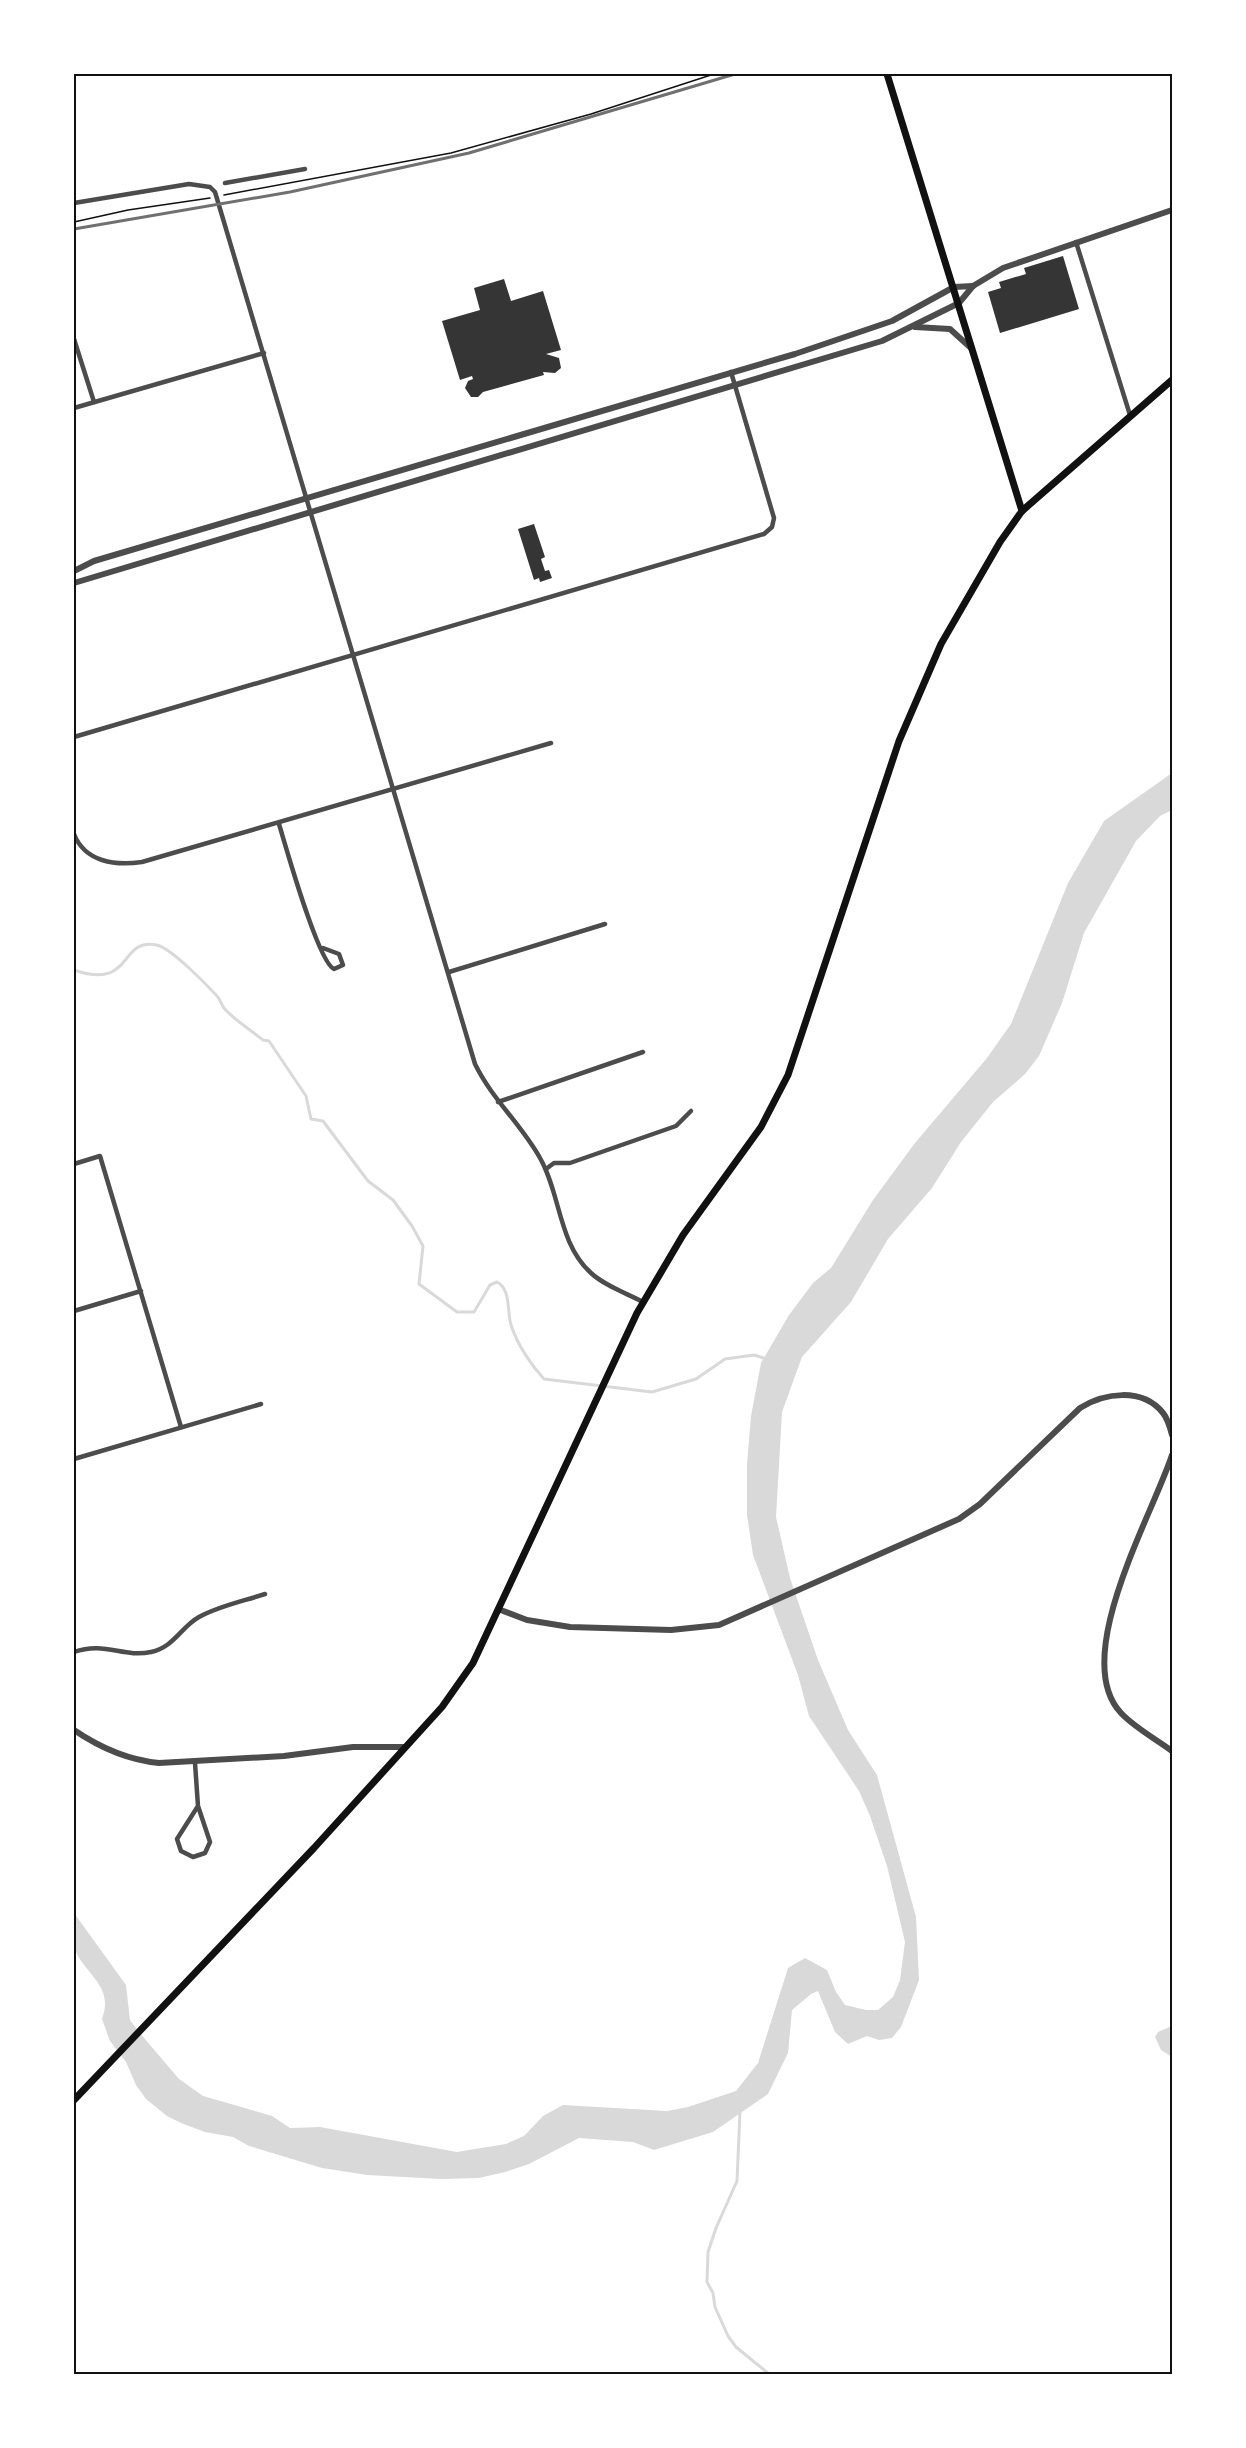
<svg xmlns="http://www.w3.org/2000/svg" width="1246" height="2448" viewBox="0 0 1246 2448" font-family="Ubuntu,sans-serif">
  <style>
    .water { fill: #d9d9d9 }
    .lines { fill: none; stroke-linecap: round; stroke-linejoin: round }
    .stream { stroke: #d9d9d9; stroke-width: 3 }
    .building { fill: #353535 }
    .path { stroke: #111; stroke-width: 1.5 }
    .minor { stroke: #4c4c4c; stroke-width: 4.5 }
    .tertiary { stroke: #4c4c4c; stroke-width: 6 }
    .secondary { stroke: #111; stroke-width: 7 }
    .rail { stroke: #707070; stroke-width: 3 }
    .neatline { fill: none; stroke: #111; stroke-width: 2 }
  </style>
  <rect width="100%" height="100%" fill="#fff"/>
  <g class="water">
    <path d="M 1172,773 L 1172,810 L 1160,816 L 1136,841 L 1084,933 L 1062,1003 L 1039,1056 L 1025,1074 L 993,1102 L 961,1142 L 932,1188 L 888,1239 L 851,1302 L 802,1357 L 782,1412 L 776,1517 L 790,1578 L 818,1660 L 848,1730 L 877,1775 L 916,1917 L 919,1980 L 901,2027 L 892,2038 L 879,2040 L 867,2036 L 848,2044 L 835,2032 L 818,1991 L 811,1994 L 792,2010 L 788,2053 L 768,2094 L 713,2132 L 654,2150 L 633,2142 L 579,2138 L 529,2164 L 505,2172 L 479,2178 L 441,2179 L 367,2175 L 322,2168 L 249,2146 L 233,2137 L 205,2132 L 181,2123 L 167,2116 L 146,2099 L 136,2085 L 126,2062 L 110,2041 L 102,2019 C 115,1985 83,1974 74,1947 C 71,1938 74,1923 74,1913 L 126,1985 L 130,2020 L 139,2032 L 179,2079 L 203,2096 L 272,2116 L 290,2128 L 320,2127 L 457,2152 L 506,2144 L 524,2136 L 543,2116 L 563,2105 L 667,2111 L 688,2107 L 736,2091 L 758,2063 L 788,1968 L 805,1958 L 827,1970 L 836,1992 L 845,2005 L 866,2010 L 878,2010 L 893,1997 L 900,1980 L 905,1942 L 887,1866 L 870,1816 L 859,1791 L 809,1716 L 798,1675 L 753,1555 L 747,1515 L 747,1464 L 751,1416 L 761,1363 L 789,1315 L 813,1283 L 831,1268 L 873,1200 L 915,1143 L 987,1058 L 1011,1024 L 1068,883 L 1104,821 Z"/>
    <path d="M 1172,2026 L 1172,2057 L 1161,2050 L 1155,2037 L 1158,2032 Z"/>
  </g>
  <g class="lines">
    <g class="stream">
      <path d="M 74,970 C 134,991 118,937 157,945 C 172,949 206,984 217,996 C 220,999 221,1004 224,1008 C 234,1020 251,1030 263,1040 L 269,1041 L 306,1096 L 311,1119 L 323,1121 L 368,1181 L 393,1200 L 412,1226 L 423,1246 L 419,1284 L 457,1312 L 474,1312 L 490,1285 L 497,1282 C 511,1289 507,1312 511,1325 C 517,1344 531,1365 544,1379 L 652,1392 L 696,1379 L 725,1359 L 754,1355 L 767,1359"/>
      <path d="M 740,2112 L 737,2181 L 716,2228 L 708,2252 L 707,2282 L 713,2293 L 715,2307 L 728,2336 L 736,2347 L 769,2374"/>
    </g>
  </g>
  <g class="building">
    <path d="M 1063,256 L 1079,309 L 1000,333 L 988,292 L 1001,288 L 999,282 L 1026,274 L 1024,268 Z"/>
    <path d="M 504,279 L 511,301 L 543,291 L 561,350 L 546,354 L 559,358 L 561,368 L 555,373 L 543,372 L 544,375 L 483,392 L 478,397 L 471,397 L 465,388 L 468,381 L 473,379 L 472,376 L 460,380 L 442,321 L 480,310 L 474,288 Z"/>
    <path d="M 534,524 L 545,557 L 541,559 L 545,571 L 549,570 L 552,578 L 540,582 L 539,578 L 534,580 L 518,529 Z"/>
  </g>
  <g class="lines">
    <g class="path">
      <path d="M 224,195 L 451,153 L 591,114 L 714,74"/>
      <path d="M 74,222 L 128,210 L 210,198"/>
    </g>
    <g class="minor">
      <path d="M 225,183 L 305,169"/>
      <path d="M 74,203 L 189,184 L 210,187 L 215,192 L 475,1064 C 492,1099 521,1124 540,1158 C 561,1195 558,1243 591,1273 C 605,1286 626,1293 643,1302"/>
      <path d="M 1076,242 L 1130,415"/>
      <path d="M 74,339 L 94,402"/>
      <path d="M 74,408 L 264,353"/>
      <path d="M 74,737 L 764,534 L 772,527 L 774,518 L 731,372"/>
      <path d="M 279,824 C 286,847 318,962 334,969 L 343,965 L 339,954 L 323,948"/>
      <path d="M 74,834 C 85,862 115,866 142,862 L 551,743"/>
      <path d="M 449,972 L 605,924"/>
      <path d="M 498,1102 L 643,1052"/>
      <path d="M 74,1164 L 100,1156 L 181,1427"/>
      <path d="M 546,1169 L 554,1163 L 570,1163 L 676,1126 L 691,1111"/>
      <path d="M 74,1311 L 141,1291"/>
      <path d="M 74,1459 L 261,1404"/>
      <path d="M 74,1652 C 105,1641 123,1658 151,1652 C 174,1647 181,1627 199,1617 C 219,1606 244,1601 265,1594"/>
      <path d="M 195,1763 L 198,1806 L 177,1839 L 181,1851 L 193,1857 L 205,1853 L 210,1842 L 198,1806"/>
    </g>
    <g class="tertiary">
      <path d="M 915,327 L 950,329 L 972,349"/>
      <path d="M 74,571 L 94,561 L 795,354 L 892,321 L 954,287 L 973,286"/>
      <path d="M 74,583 L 882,341 L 959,303 L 973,286 L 1003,268 L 1172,210"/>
      <path d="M 1172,1455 C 1153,1514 1069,1658 1121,1713 C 1135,1728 1156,1739 1172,1751"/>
      <path d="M 498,1609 L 527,1620 L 570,1627 L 671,1630 L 719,1625 L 959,1519 L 980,1504 L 1080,1408 C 1104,1393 1142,1387 1163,1413 C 1168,1419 1170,1427 1172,1435"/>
      <path d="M 74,1730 C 99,1747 128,1760 159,1763 L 284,1756 L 353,1747 L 404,1747"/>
    </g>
    <g class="secondary">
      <path d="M 887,74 L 1022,511"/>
      <path d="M 74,2100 L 314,1848 L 442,1707 L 473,1663 L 637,1313 L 683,1235 L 761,1127 L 788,1075 L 899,741 L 941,644 L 1000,542 L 1022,511 L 1172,380"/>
    </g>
    <path class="rail" d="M 74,229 L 290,192 L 469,153 L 735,74"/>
  </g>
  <rect width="1246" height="2448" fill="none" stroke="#ffffff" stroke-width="150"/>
  <rect x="75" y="75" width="1096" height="2298" class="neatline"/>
</svg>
